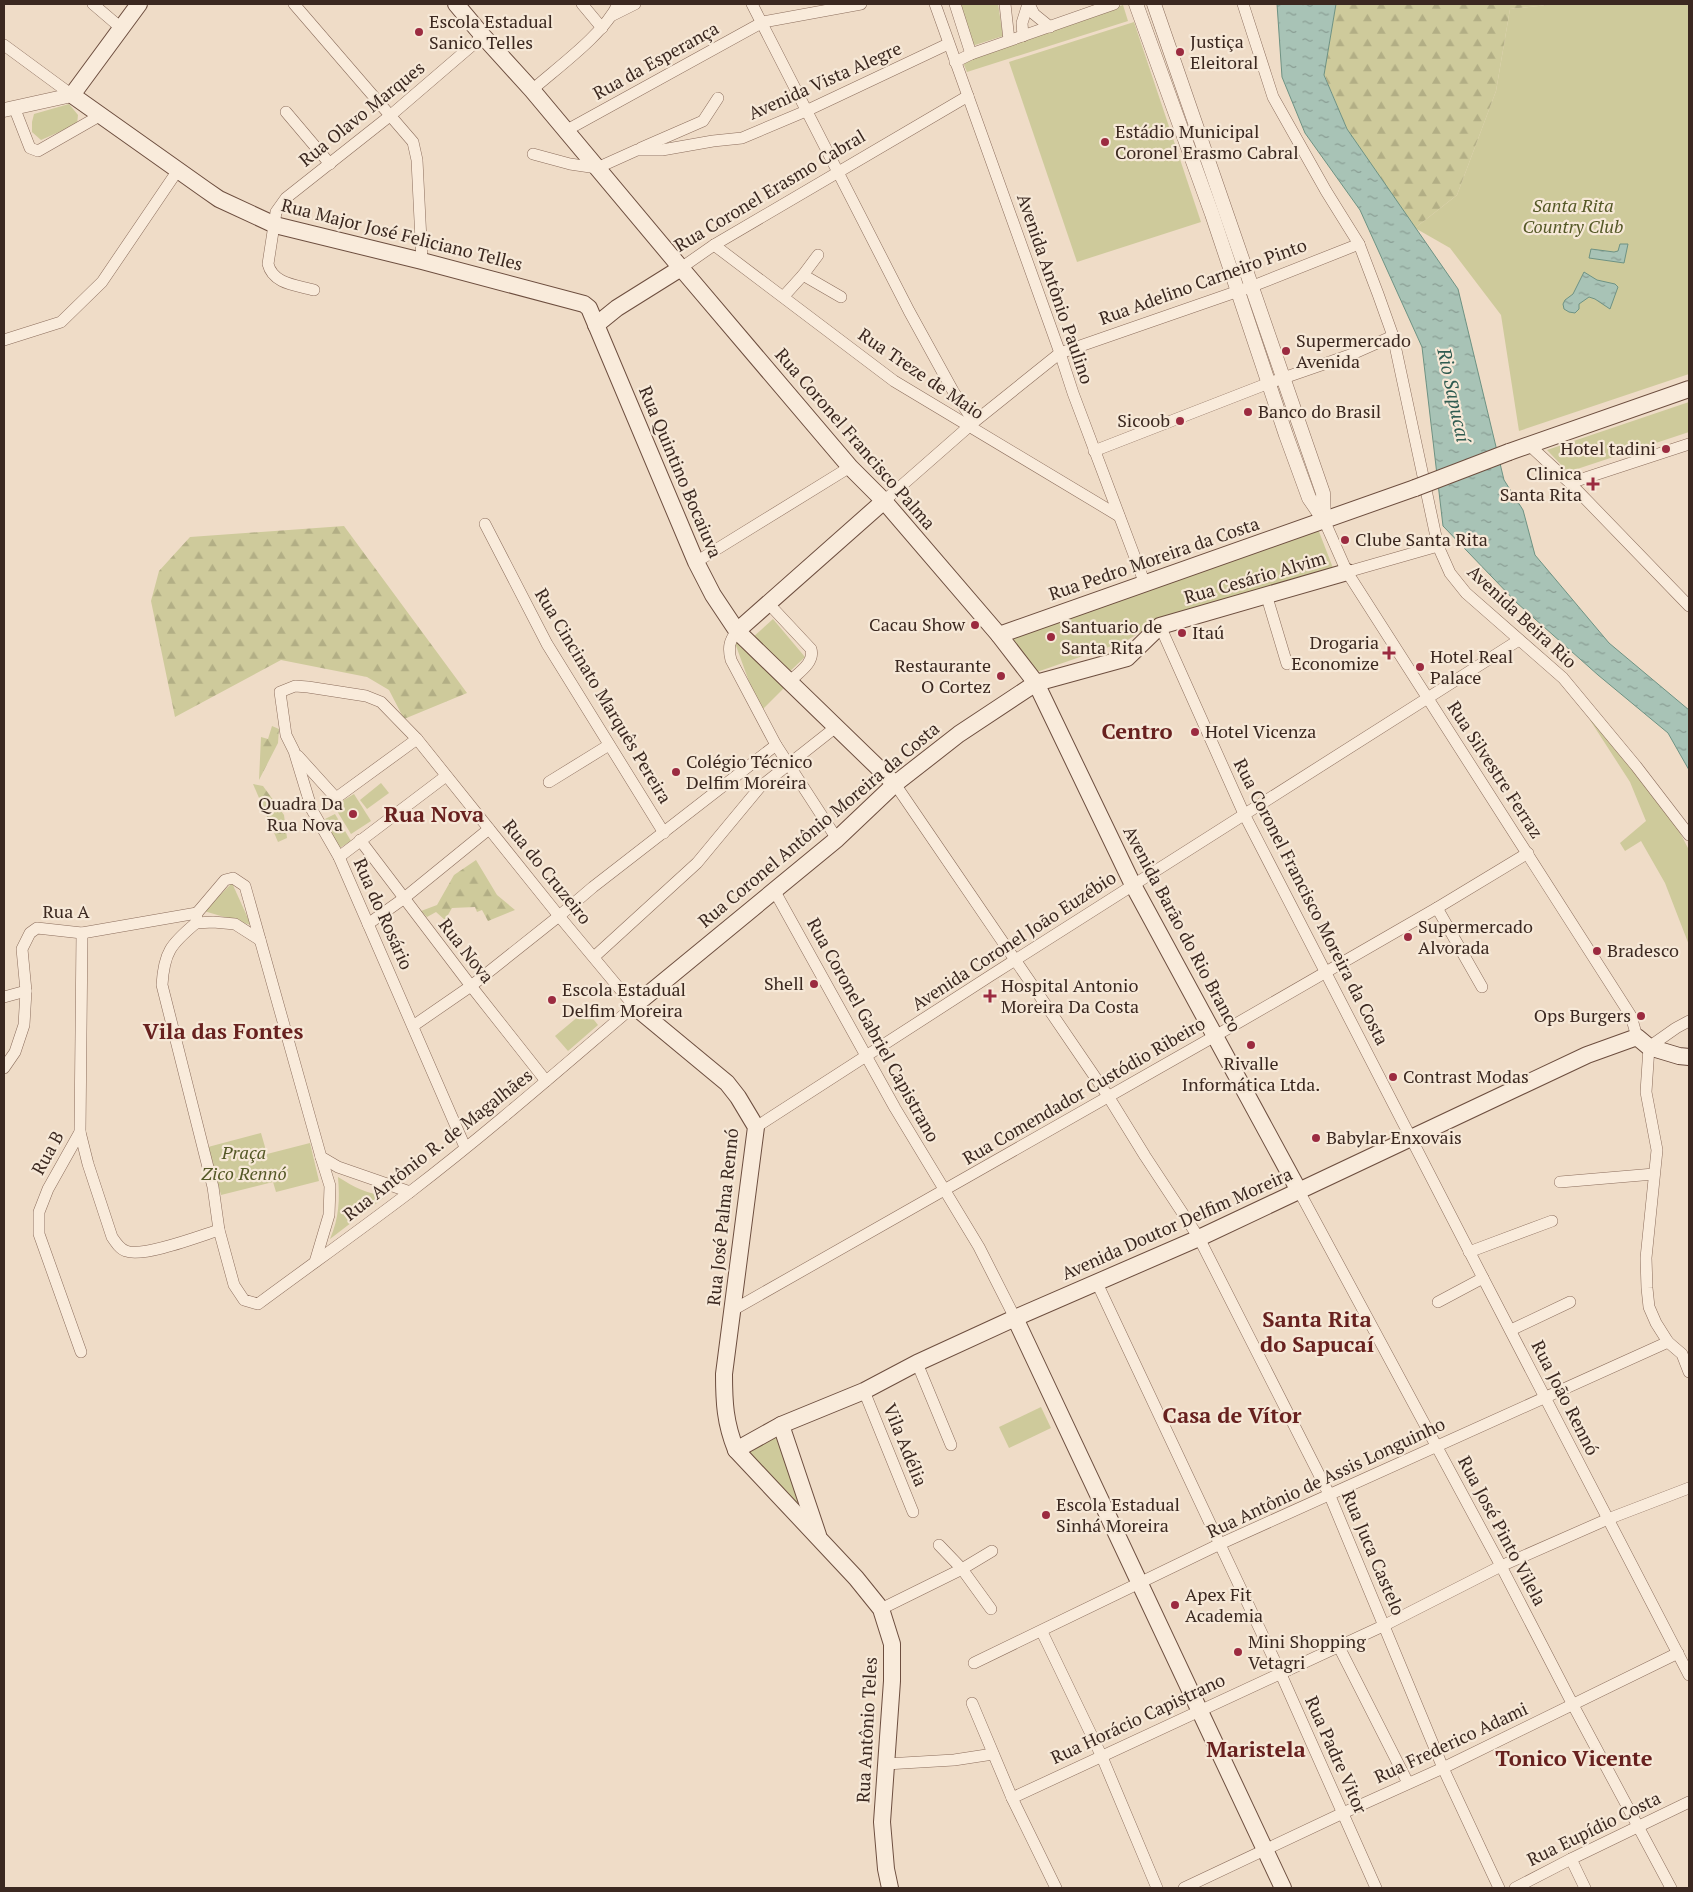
<svg xmlns="http://www.w3.org/2000/svg" width="1693" height="1892" viewBox="0 0 1693 1892" font-family="'PT Serif',serif">
  <style>
    .green { fill: #ceca9b }
    .forest { fill: url(#forest-firs) }
    .water { fill: url(#water-ripples); stroke: #6e9283 }
    .lines { fill: none; stroke-linecap: round; stroke-linejoin: round }
    .minor-casing { stroke: #8b6d5c; stroke-width: 12 }
    .tertiary-casing { stroke: #8b6d5c; stroke-width: 15 }
    .secondary-casing { stroke: #6d4e3f; stroke-width: 18 }
    .minor { stroke: #f9ebdb; stroke-width: 11 }
    .tertiary { stroke: #f9ebdb; stroke-width: 14 }
    .secondary { stroke: #f9ebdb; stroke-width: 16 }
    .secondary-bridge-casing { stroke: #6d4e3f; stroke-width: 18; stroke-linecap: butt }
    .secondary-bridge { stroke: #f9ebdb; stroke-width: 16 }
    .poi-dot { fill: #9b2b40; stroke: #f6e8d7; stroke-width: 2 }
    .labels { text-anchor: middle; stroke-width: 4.5; stroke-linejoin: round; paint-order: stroke }
    .poi-label { font-size: 18px; fill: #3b2820; stroke: #f6e8d7; text-anchor: start }
    .street-label { font-size: 18px; fill: #3b2820; stroke: #f6e8d7 }
    .park-label { font-size: 18px; font-style: italic; fill: #545826; stroke: #f6e8d7 }
    .water-label { font-size: 19px; font-style: italic; fill: #2f5b50; stroke: #f6e8d7 }
    .district-label { font-size: 22px; font-weight: bold; fill: #68211f; stroke: #f6e8d7 }
  </style>
  <defs>
    <pattern id="forest-firs" width="22" height="20" patternUnits="userSpaceOnUse" patternTransform="scale(1.25)"><rect width="22" height="20" fill="#ceca9b"/><path d="M5 1l3.5 6h-7zM16 11l3.5 6h-7z" fill="#b2ae85"/></pattern>
    <pattern id="water-ripples" width="26" height="14" patternUnits="userSpaceOnUse" patternTransform="scale(1.25)"><rect width="26" height="14" fill="#a8c3b6"/><path d="M2 4q2-2 4 0t4 0M15 11q2-2 4 0t4 0" fill="none" stroke="#8a9e94"/></pattern>
  </defs>
  <rect width="100%" height="100%" fill="#efdcc7"/>
  <g class="green">
    <path d="M 959,4 L 998,4 L 1003,36 L 972,46 Z"/>
    <path d="M 1558,4 L 1689,4 L 1689,374 L 1519,431 L 1501,315 L 1450,248 L 1415,228 L 1457,195 L 1496,91 L 1510,9 Z"/>
    <path d="M 1123,5 L 1128,21 L 967,72 L 962,60 Z"/>
    <path d="M 1134,22 L 1201,222 L 1077,262 L 1009,62 Z"/>
    <path d="M 69,104 L 78,115 L 77,124 L 41,140 L 32,132 L 32,122 L 34,114 Z"/>
    <path d="M 1689,402 L 1689,432 L 1568,472 L 1547,450 Z"/>
    <path d="M 1318,529 L 1333,568 L 1152,625 L 1126,641 L 1034,673 L 1009,638 Z"/>
    <path d="M 773,619 L 805,657 L 787,674 L 752,638 Z"/>
    <path d="M 737,642 L 785,687 L 760,712 L 735,643 Z"/>
    <path d="M 1594,718 L 1676,825 L 1689,850 L 1689,945 L 1665,883 L 1641,841 L 1625,851 L 1620,843 L 1646,821 L 1630,782 L 1590,720 Z"/>
    <path d="M 381,783 L 389,793 L 367,809 L 360,800 Z"/>
    <path d="M 354,794 L 371,821 L 351,834 L 334,806 Z"/>
    <path d="M 335,814 L 351,841 L 338,849 L 325,819 Z"/>
    <path d="M 232,883 L 251,925 L 204,911 Z"/>
    <path d="M 586,1010 L 598,1025 L 568,1051 L 555,1036 Z"/>
    <path d="M 261,1133 L 267,1154 L 310,1143 L 319,1181 L 276,1192 L 273,1182 L 221,1195 L 208,1147 Z"/>
    <path d="M 338,1177 C 354,1187 367,1194 386,1196 L 330,1239 C 339,1218 340,1200 338,1177 Z"/>
    <path d="M 1041,1407 L 1051,1428 L 1009,1448 L 999,1427 Z"/>
    <path d="M 776,1437 L 806,1520 L 747,1451 Z"/>
  </g>
  <g class="forest">
    <path d="M 1336,4 L 1558,4 L 1510,9 L 1496,91 L 1457,195 L 1415,228 L 1347,129 L 1324,74 Z"/>
    <path d="M 344,526 L 467,693 L 404,719 L 389,690 L 367,677 L 281,660 L 175,717 L 151,601 L 159,571 L 190,537 Z"/>
    <path d="M 272,726 L 279,729 L 278,743 L 259,780 L 261,737 L 268,739 Z"/>
    <path d="M 253,784 L 263,786 L 284,815 L 287,838 L 278,842 Z"/>
    <path d="M 476,860 L 497,895 L 515,910 L 488,921 L 482,910 L 477,912 L 475,907 L 452,908 L 445,920 L 436,912 L 427,917 L 421,911 L 437,905 L 454,875 Z"/>
  </g>
  <g class="water">
    <path d="M 1277,4 L 1336,4 L 1324,75 L 1347,129 L 1458,289 L 1504,480 L 1523,510 L 1535,555 L 1609,643 L 1689,710 L 1689,770 L 1668,733 L 1598,675 L 1517,603 L 1443,526 L 1422,347 L 1360,210 L 1305,133 L 1282,77 Z"/>
    <path d="M 1620,244 L 1628,244 L 1624,263 L 1589,258 L 1591,249 L 1614,252 L 1618,251 Z"/>
    <path d="M 1584,272 L 1597,280 L 1615,284 L 1618,287 L 1610,309 L 1595,299 L 1589,297 L 1579,304 L 1579,309 L 1575,313 L 1569,312 L 1564,309 L 1563,304 L 1565,300 L 1573,294 Z"/>
  </g>
  <g class="lines">
    <g class="minor-casing">
      <g id="minor">
        <path d="M 93,4 L 121,28"/>
        <path d="M 294,4 L 413,142 L 417,160 L 422,261"/>
        <path d="M 582,4 L 602,28"/>
        <path d="M 752,4 L 909,311 L 953,391 L 974,422"/>
        <path d="M 935,4 L 1060,353 L 1073,393 L 1145,584"/>
        <path d="M 955,4 L 971,54"/>
        <path d="M 1005,4 L 1009,40"/>
        <path d="M 1029,4 L 1034,14 L 1050,27"/>
        <path d="M 1243,4 L 1273,97 L 1326,191 L 1359,244 L 1378,294 L 1393,336 L 1438,546 L 1450,573 L 1466,593 L 1563,678 L 1636,766 L 1689,835"/>
        <path d="M 613,15 L 635,4"/>
        <path d="M 1023,36 L 1022,23 L 1028,4"/>
        <path d="M 4,45 L 72,95"/>
        <path d="M 955,62 L 971,54 L 1114,4"/>
        <path d="M 532,90 C 558,67 604,34 618,4"/>
        <path d="M 14,107 L 30,148 L 38,151 L 101,115"/>
        <path d="M 286,112 L 330,164"/>
        <path d="M 567,130 L 763,22 L 861,4"/>
        <path d="M 641,148 L 703,121 L 718,98"/>
        <path d="M 533,154 L 570,164 L 597,168 L 637,150 L 662,150 L 713,141 L 742,138 L 806,111 L 948,44"/>
        <path d="M 714,245 L 894,381 L 1119,516"/>
        <path d="M 681,268 L 714,245 L 968,96"/>
        <path d="M 803,275 L 841,297"/>
        <path d="M 314,290 C 296,285 273,284 268,264 L 276,212 L 286,198 L 391,115 L 483,36"/>
        <path d="M 784,296 L 803,275 L 818,255"/>
        <path d="M 4,340 L 61,322 L 102,282 L 178,170"/>
        <path d="M 1528,444 L 1570,483 L 1689,606"/>
        <path d="M 1094,451 L 1269,383 L 1350,355 L 1393,336"/>
        <path d="M 1570,483 L 1689,444"/>
        <path d="M 884,501 L 974,422 L 1060,353 L 1253,286 L 1359,244"/>
        <path d="M 1324,520 L 1347,572 L 1631,1016 L 1637,1037"/>
        <path d="M 485,524 L 547,644 L 664,833"/>
        <path d="M 696,562 L 850,467"/>
        <path d="M 1347,572 L 1438,546"/>
        <path d="M 1266,594 L 1287,664"/>
        <path d="M 768,603 L 811,649 C 815,663 798,673 789,682"/>
        <path d="M 1160,626 L 1244,814 L 1483,1278 L 1689,1675"/>
        <path d="M 737,631 C 729,641 728,648 731,660 L 776,745 L 837,839"/>
        <path d="M 298,756 L 336,798 L 417,739"/>
        <path d="M 549,782 L 609,745"/>
        <path d="M 895,784 L 1108,1096 L 1145,1156 L 1199,1238 L 1330,1496 L 1443,1768 L 1499,1888"/>
        <path d="M 360,840 L 471,986 L 546,1081"/>
        <path d="M 339,857 L 446,776"/>
        <path d="M 774,890 L 895,1108 L 979,1247 L 1015,1318"/>
        <path d="M 1437,908 L 1482,987"/>
        <path d="M 196,923 C 171,944 164,952 162,985 L 213,1187 L 219,1230 L 234,1285 L 244,1300 L 258,1304 C 308,1267 360,1230 410,1192 C 487,1133 560,1069 634,1006 L 559,916 L 417,739 L 381,702 L 366,696 L 308,687 L 295,686 L 280,692 L 286,735 L 294,751 L 312,810 L 339,857 L 465,1147"/>
        <path d="M 196,923 L 197,913 L 225,880 L 233,878 L 245,886 L 321,1157 L 338,1167 L 410,1192"/>
        <path d="M 196,923 L 213,922 L 235,924 L 260,940"/>
        <path d="M 368,924 L 403,899 L 489,829"/>
        <path d="M 594,957 L 697,863 L 760,787 L 836,727"/>
        <path d="M 4,997 L 26,991"/>
        <path d="M 1689,1021 L 1676,1028 L 1649,1047 L 1646,1092 L 1657,1150 L 1646,1258 L 1647,1288 L 1649,1307 L 1656,1323 L 1668,1342 L 1682,1354 L 1689,1372"/>
        <path d="M 413,1026 L 471,986 L 559,916 L 593,887 L 776,745"/>
        <path d="M 4,1068 L 15,1052 L 24,1025 L 26,991 L 22,949 L 30,933 L 37,928 L 82,933 L 197,913"/>
        <path d="M 756,1127 L 990,976 L 1519,640"/>
        <path d="M 80,1132 L 88,1164 L 112,1237 C 116,1243 120,1249 126,1251 C 143,1258 200,1236 219,1230"/>
        <path d="M 1560,1182 L 1654,1174"/>
        <path d="M 1299,1191 L 1501,1566 L 1573,1705 L 1671,1888"/>
        <path d="M 1469,1252 L 1552,1221"/>
        <path d="M 315,1262 L 329,1215 L 330,1186 L 321,1157"/>
        <path d="M 1097,1283 L 1280,1672 L 1376,1888"/>
        <path d="M 1438,1302 L 1483,1278"/>
        <path d="M 733,1310 L 1215,1036 L 1437,908 L 1528,853"/>
        <path d="M 1511,1330 L 1570,1302"/>
        <path d="M 81,1352 L 39,1234 L 39,1212 L 48,1189 L 80,1132 L 82,933"/>
        <path d="M 917,1363 L 951,1445"/>
        <path d="M 864,1391 L 913,1512"/>
        <path d="M 939,1545 L 962,1569 L 991,1609"/>
        <path d="M 881,1609 L 962,1569 L 992,1551"/>
        <path d="M 1042,1632 L 1102,1757 L 1157,1888"/>
        <path d="M 1338,1645 L 1408,1783"/>
        <path d="M 974,1663 L 1220,1544 L 1668,1342"/>
        <path d="M 972,1703 L 1012,1798 L 1056,1888"/>
        <path d="M 886,1764 L 954,1760 L 993,1754"/>
        <path d="M 1012,1798 L 1385,1625 L 1501,1566 L 1608,1519 L 1689,1488"/>
        <path d="M 1571,1859 L 1585,1888"/>
        <path d="M 1184,1888 L 1343,1813 L 1443,1768 L 1678,1653"/>
        <path d="M 1515,1888 L 1571,1859 L 1689,1802"/>
      </g>
    </g>
    <g class="tertiary-casing">
      <g id="tertiary">
        <path d="M 1136,4 L 1212,214 L 1286,435 L 1309,498 L 1324,520"/>
        <path d="M 1154,4 L 1323,493 L 1324,520"/>
        <path d="M 4,110 L 72,95"/>
      </g>
    </g>
    <g class="secondary-casing">
      <g id="secondary">
        <path d="M 139,4 L 72,95 L 206,190 L 219,199 L 275,225 L 422,261 L 584,304 L 589,308 L 696,562 L 713,595 L 737,631 L 895,784"/>
        <path d="M 456,4 L 483,36 L 532,90 L 681,268 L 850,467 L 884,501 L 999,635 L 1036,683 L 1133,885 L 1299,1191"/>
        <path d="M 596,325 L 617,308 L 681,268"/>
        <path d="M 1509,452 L 1689,389"/>
        <path d="M 737,631 L 884,501"/>
        <path d="M 999,635 L 1415,488"/>
        <path d="M 1015,1318 L 1283,1888"/>
        <path d="M 781,1425 L 818,1535"/>
        <path d="M 736,1450 L 781,1425 L 864,1391 L 917,1363 L 1015,1318 L 1199,1238 L 1587,1055 L 1637,1037 L 1649,1047 L 1679,1056 L 1689,1057"/>
        <path d="M 890,1888 L 886,1869 L 882,1822 L 892,1681 L 892,1644 L 881,1609 L 856,1578 L 736,1450 C 725,1423 724,1402 724,1374 L 756,1127 L 738,1097 L 727,1083 L 634,1006 L 837,839 L 895,784 L 959,734 L 1036,683 L 1127,658 L 1160,626 L 1347,572"/>
      </g>
    </g>
    <use href="#minor" class="minor"/>
    <use href="#tertiary" class="tertiary"/>
    <use href="#secondary" class="secondary"/>
    <g class="secondary-bridge-casing">
      <path id="secondary-bridge" d="M 1415,488 L 1509,452"/>
    </g>
    <use href="#secondary-bridge" class="secondary-bridge"/>
  </g>
  <g class="poi-dot">
    <circle cx="419" cy="32" r="5"/>
    <circle cx="1180" cy="52" r="5"/>
    <circle cx="1105" cy="142" r="5"/>
    <circle cx="1286" cy="351" r="5"/>
    <circle cx="1248" cy="412" r="5"/>
    <circle cx="1180" cy="421" r="5"/>
    <circle cx="1666" cy="449" r="5"/>
    <path d="M1590.5 476.5h5v5h5v5h-5v5h-5v-5h-5v-5h5z"/>
    <circle cx="1345" cy="540" r="5"/>
    <circle cx="975" cy="625" r="5"/>
    <circle cx="1182" cy="633" r="5"/>
    <circle cx="1051" cy="637" r="5"/>
    <path d="M1386.5 645.5h5v5h5v5h-5v5h-5v-5h-5v-5h5z"/>
    <circle cx="1420" cy="667" r="5"/>
    <circle cx="1001" cy="676" r="5"/>
    <circle cx="1195" cy="732" r="5"/>
    <circle cx="676" cy="772" r="5"/>
    <circle cx="353" cy="814" r="5"/>
    <circle cx="1408" cy="937" r="5"/>
    <circle cx="1597" cy="951" r="5"/>
    <circle cx="814" cy="984" r="5"/>
    <path d="M987.5 988.5h5v5h5v5h-5v5h-5v-5h-5v-5h5z"/>
    <circle cx="552" cy="1000" r="5"/>
    <circle cx="1641" cy="1016" r="5"/>
    <circle cx="1251" cy="1045" r="5"/>
    <circle cx="1393" cy="1077" r="5"/>
    <circle cx="1316" cy="1138" r="5"/>
    <circle cx="1046" cy="1515" r="5"/>
    <circle cx="1175" cy="1605" r="5"/>
    <circle cx="1238" cy="1652" r="5"/>
  </g>
  <g class="labels">
    <g class="poi-label">
      <text x="429" y="28">Escola Estadual<tspan x="429" dy="21">Sanico Telles</tspan></text>
      <text x="1190" y="48">Justiça<tspan x="1190" dy="21">Eleitoral</tspan></text>
      <text x="1115" y="138">Estádio Municipal<tspan x="1115" dy="21">Coronel Erasmo Cabral</tspan></text>
      <text x="1296" y="347">Supermercado<tspan x="1296" dy="21">Avenida</tspan></text>
      <text x="1258" y="418">Banco do Brasil</text>
      <text x="1170" y="427" text-anchor="end">Sicoob</text>
      <text x="1656" y="455" text-anchor="end">Hotel tadini</text>
      <text x="1582" y="480" text-anchor="end">Clinica<tspan x="1582" dy="21">Santa Rita</tspan></text>
      <text x="1355" y="546">Clube Santa Rita</text>
      <text x="965" y="631" text-anchor="end">Cacau Show</text>
      <text x="1061" y="633">Santuario de<tspan x="1061" dy="21">Santa Rita</tspan></text>
      <text x="1192" y="639">Itaú</text>
      <text x="1379" y="649" text-anchor="end">Drogaria<tspan x="1379" dy="21">Economize</tspan></text>
      <text x="1430" y="663">Hotel Real<tspan x="1430" dy="21">Palace</tspan></text>
      <text x="991" y="672" text-anchor="end">Restaurante<tspan x="991" dy="21">O Cortez</tspan></text>
      <text x="1205" y="738">Hotel Vicenza</text>
      <text x="686" y="768">Colégio Técnico<tspan x="686" dy="21">Delfim Moreira</tspan></text>
      <text x="343" y="810" text-anchor="end">Quadra Da<tspan x="343" dy="21">Rua Nova</tspan></text>
      <text x="1418" y="933">Supermercado<tspan x="1418" dy="21">Alvorada</tspan></text>
      <text x="1607" y="957">Bradesco</text>
      <text x="804" y="990" text-anchor="end">Shell</text>
      <text x="1001" y="992">Hospital Antonio<tspan x="1001" dy="21">Moreira Da Costa</tspan></text>
      <text x="562" y="996">Escola Estadual<tspan x="562" dy="21">Delfim Moreira</tspan></text>
      <text x="1631" y="1022" text-anchor="end">Ops Burgers</text>
      <text x="1251" y="1070" text-anchor="middle">Rivalle<tspan x="1251" dy="21">Informática Ltda.</tspan></text>
      <text x="1403" y="1083">Contrast Modas</text>
      <text x="1326" y="1144">Babylar Enxovais</text>
      <text x="1056" y="1511">Escola Estadual<tspan x="1056" dy="21">Sinhá Moreira</tspan></text>
      <text x="1185" y="1601">Apex Fit<tspan x="1185" dy="21">Academia</tspan></text>
      <text x="1248" y="1648">Mini Shopping<tspan x="1248" dy="21">Vetagri</tspan></text>
    </g>
    <g class="street-label">
      <text transform="translate(656 61) rotate(-29)" y="6">Rua da Esperança</text>
      <text transform="translate(825 81) rotate(-24)" y="6">Avenida Vista Alegre</text>
      <text transform="translate(362 114) rotate(-39)" y="6">Rua Olavo Marques</text>
      <text transform="translate(770 191) rotate(-31)" y="6">Rua Coronel Erasmo Cabral</text>
      <text transform="translate(402 235) rotate(14)" y="6">Rua Major José Feliciano Telles</text>
      <text transform="translate(1203 282) rotate(-20)" y="6">Rua Adelino Carneiro Pinto</text>
      <text transform="translate(1055 289) rotate(71)" y="6">Avenida Antônio Paulino</text>
      <text transform="translate(921 374) rotate(34)" y="6">Rua Treze de Maio</text>
      <text transform="translate(855 439) rotate(49)" y="6">Rua Coronel Francisco Palma</text>
      <text transform="translate(680 472) rotate(67)" y="6">Rua Quintino Bocaiuva</text>
      <text transform="translate(1154 559) rotate(-19)" y="6">Rua Pedro Moreira da Costa</text>
      <text transform="translate(1255 578) rotate(-16)" y="6">Rua Cesário Alvim</text>
      <text transform="translate(1522 617) rotate(43)" y="6">Avenida Beira Rio</text>
      <text transform="translate(603 696) rotate(59)" y="6">Rua Cincinato Marquês Pereira</text>
      <text transform="translate(1495 770) rotate(57)" y="6">Rua Silvestre Ferraz</text>
      <text transform="translate(819 825) rotate(-40)" y="6">Rua Coronel Antônio Moreira da Costa</text>
      <text transform="translate(547 872) rotate(51)" y="6">Rua do Cruzeiro</text>
      <text transform="translate(1311 902) rotate(63)" y="6">Rua Coronel Francisco Moreira da Costa</text>
      <text x="66" y="918">Rua A</text>
      <text transform="translate(383 914) rotate(66)" y="6">Rua do Rosário</text>
      <text transform="translate(1182 929) rotate(62)" y="6">Avenida Barão do Rio Branco</text>
      <text transform="translate(1014 941) rotate(-33)" y="6">Avenida Coronel João Euzébio</text>
      <text transform="translate(466 951) rotate(52)" y="6">Rua Nova</text>
      <text transform="translate(873 1030) rotate(61)" y="6">Rua Coronel Gabriel Capistrano</text>
      <text transform="translate(1084 1091) rotate(-30)" y="6">Rua Comendador Custódio Ribeiro</text>
      <text transform="translate(438 1145) rotate(-38)" y="6">Rua Antônio R. de Magalhães</text>
      <text transform="translate(48 1153) rotate(-61)" y="6">Rua B</text>
      <text transform="translate(723 1217) rotate(-84)" y="6">Rua José Palma Rennó</text>
      <text transform="translate(1177 1224) rotate(-24)" y="6">Avenida Doutor Delfim Moreira</text>
      <text transform="translate(1565 1398) rotate(63)" y="6">Rua João Rennó</text>
      <text transform="translate(905 1445) rotate(68)" y="6">Vila Adélia</text>
      <text transform="translate(1326 1478) rotate(-25)" y="6">Rua Antônio de Assis Longuinho</text>
      <text transform="translate(1502 1531) rotate(62)" y="6">Rua José Pinto Vilela</text>
      <text transform="translate(1373 1553) rotate(67)" y="6">Rua Juca Castelo</text>
      <text transform="translate(1138 1719) rotate(-25)" y="6">Rua Horácio Capistrano</text>
      <text transform="translate(867 1730) rotate(-87)" y="6">Rua Antônio Teles</text>
      <text transform="translate(1451 1743) rotate(-25)" y="6">Rua Frederico Adami</text>
      <text transform="translate(1336 1755) rotate(66)" y="6">Rua Padre Vitor</text>
      <text transform="translate(1594 1829) rotate(-26)" y="6">Rua Eupídio Costa</text>
    </g>
    <g class="park-label">
      <text x="1573" y="212">Santa Rita<tspan x="1573" dy="21">Country Club</tspan></text>
      <text x="244" y="1159">Praça<tspan x="244" dy="21">Zico Rennó</tspan></text>
    </g>
    <g class="water-label">
      <text transform="translate(1454 395) rotate(78)" y="7">Rio Sapucaí</text>
    </g>
    <g class="district-label">
      <text x="1137" y="739">Centro</text>
      <text x="434" y="822">Rua Nova</text>
      <text x="223" y="1039">Vila das Fontes</text>
      <text x="1317" y="1327">Santa Rita<tspan x="1317" dy="25">do Sapucaí</tspan></text>
      <text x="1232" y="1423">Casa de Vítor</text>
      <text x="1256" y="1757">Maristela</text>
      <text x="1574" y="1766">Tonico Vicente</text>
    </g>
  </g>
  <rect width="1693" height="1892" fill="none" stroke="#3b2820" stroke-width="10"/>
</svg>
